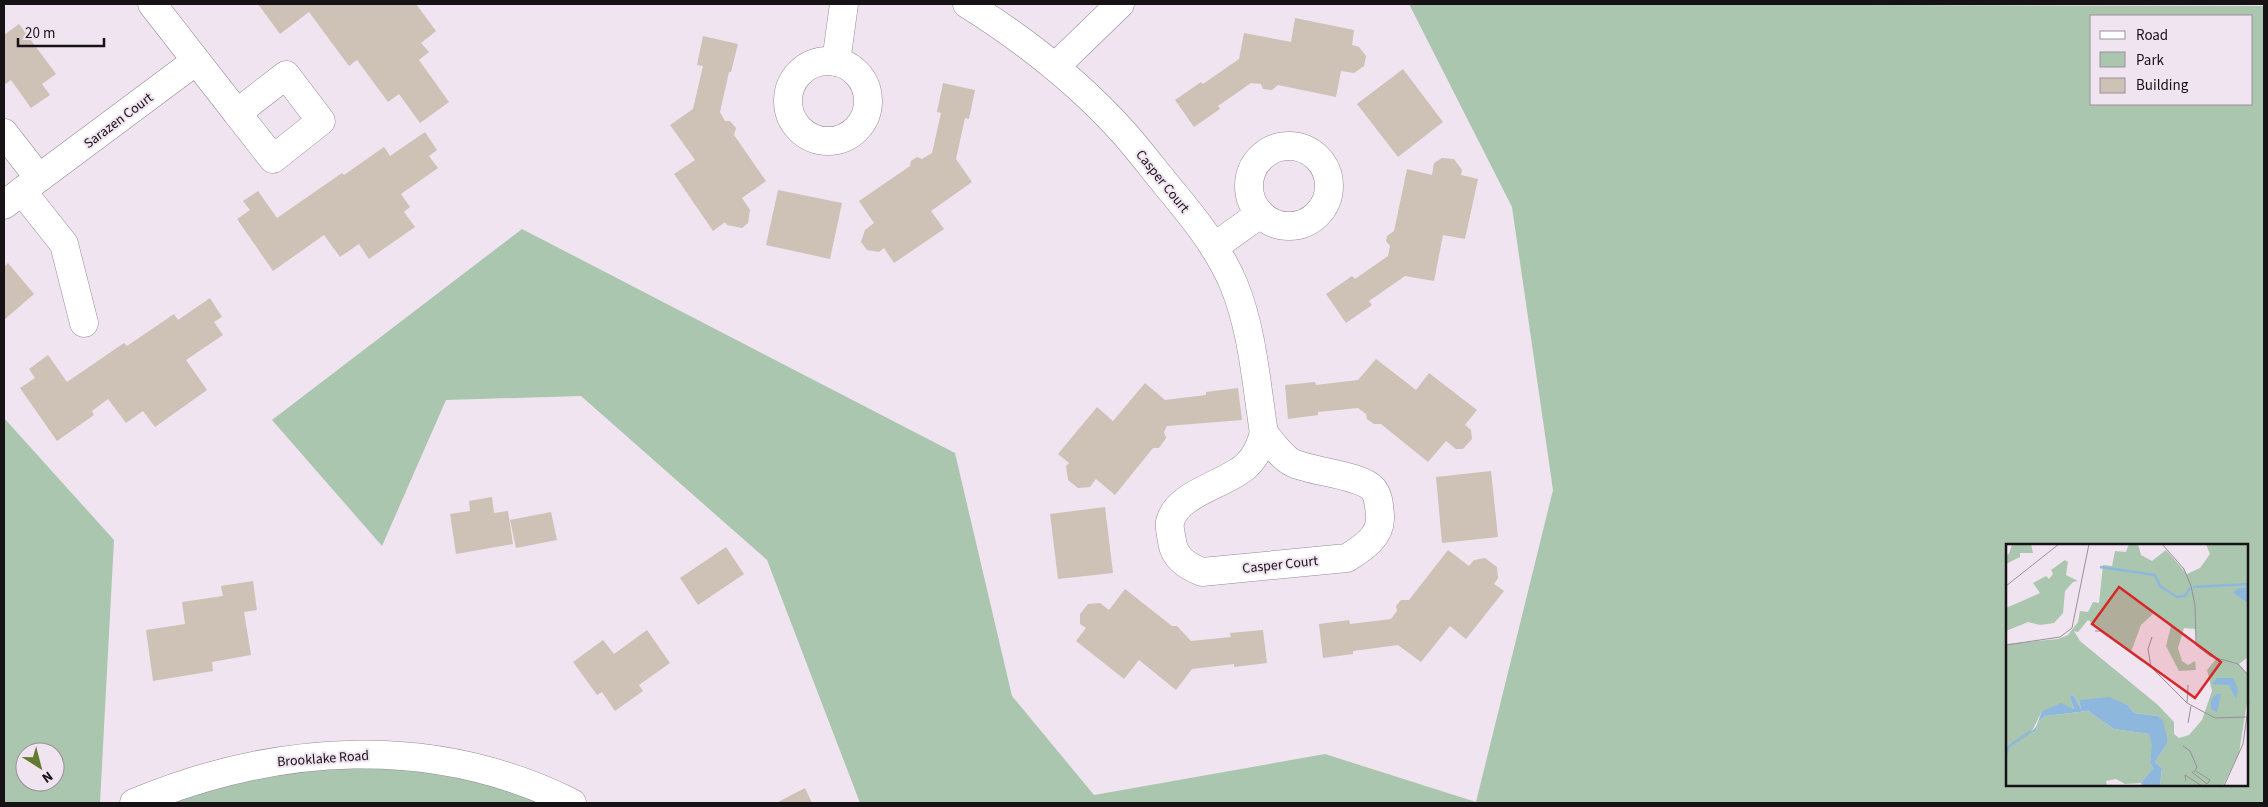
<svg xmlns="http://www.w3.org/2000/svg" width="2268" height="807" viewBox="0 0 2268 807" font-family="'Source Sans 3',sans-serif">
  <style>
    .green { fill: #aac6af; fill-rule: evenodd }
    .building { fill: #cec1b5 }
    .lines { fill: none; stroke-linecap: round; stroke-linejoin: round }
    .minor-casing { stroke: #958995; stroke-width: 29 }
    .minor { stroke: #fff; stroke-width: 28 }
    .labels { text-anchor: middle; stroke-width: 4; stroke-linejoin: round; paint-order: stroke }
    .street-label { font-size: 14px; fill: #161216; stroke: #f1e4f1 }
    .inset-river { fill: none; stroke: #8db7dd; stroke-width: 2.5 }
    .inset-road { fill: none; stroke: #999099; stroke-width: 1 }
    .view { fill: #d62828; fill-opacity: 0.15; stroke: #d62828; stroke-width: 2.5 }
    .inset-edge { fill: none; stroke: #161216; stroke-width: 2.5 }
  </style>
  <rect width="100%" height="100%" fill="#f1e4f1"/>
  <g class="green">
    <path d="M 1409,4 L 2264,6 L 2264,803 L 860,803 L 767,560 L 581,396 L 446,400 L 382,546 L 272,420 L 522,229 L 955,453 L 1012,696 L 1094,795 L 1325,754 L 1476,802 L 1553,490 L 1512,207 ZM 2092,16 L 2252,16 L 2252,104 L 2092,104 ZM 2007,546 L 2247,546 L 2247,786 L 2007,786 Z"/>
    <path d="M 4,418 L 114,540 L 100,803 L 4,803 ZM 25,752 L 55,752 L 55,782 L 25,782 Z"/>
    <path d="M 327,755 L 513,782 L 553,803 L 136,803 Z"/>
  </g>
  <g class="building">
    <path d="M 258,4 L 416,4 L 436,31 L 421,43 L 429,52 L 419,60 L 449,102 L 420,123 L 399,94 L 388,102 L 357,60 L 349,66 L 309,12 L 280,34 Z"/>
    <path d="M 1295,18 L 1354,30 L 1352,45 L 1359,47 L 1366,56 L 1364,66 L 1354,73 L 1341,71 L 1336,97 L 1278,85 L 1272,90 L 1263,89 L 1261,84 L 1251,83 L 1218,106 L 1220,109 L 1194,127 L 1175,100 L 1201,82 L 1203,84 L 1239,59 L 1244,33 L 1291,42 Z"/>
    <path d="M 19,24 L 56,74 L 42,84 L 50,95 L 31,108 L 11,80 L 4,85 L 4,35 Z"/>
    <path d="M 703,36 L 738,44 L 731,72 L 729,72 L 720,112 L 725,121 L 730,121 L 736,128 L 734,135 L 766,181 L 742,198 L 750,210 L 748,223 L 742,228 L 727,225 L 725,222 L 713,231 L 674,174 L 695,160 L 670,125 L 693,109 L 703,66 L 697,65 Z"/>
    <path d="M 1403,69 L 1443,122 L 1398,157 L 1357,104 Z"/>
    <path d="M 943,83 L 975,90 L 969,119 L 965,118 L 956,159 L 972,182 L 931,211 L 944,229 L 894,263 L 884,248 L 879,252 L 867,250 L 861,242 L 865,230 L 874,223 L 859,201 L 910,166 L 911,161 L 917,157 L 922,159 L 932,153 L 941,113 L 937,112 Z"/>
    <path d="M 425,132 L 437,150 L 429,156 L 438,168 L 401,194 L 410,207 L 404,212 L 415,227 L 369,259 L 359,244 L 340,257 L 324,235 L 273,271 L 237,219 L 250,210 L 243,201 L 258,191 L 277,218 L 342,173 L 344,175 L 384,147 L 390,156 Z"/>
    <path d="M 1442,158 L 1454,159 L 1462,170 L 1461,175 L 1478,179 L 1465,239 L 1443,235 L 1434,281 L 1405,276 L 1369,301 L 1372,305 L 1346,323 L 1326,294 L 1352,276 L 1355,279 L 1388,256 L 1390,246 L 1386,241 L 1387,236 L 1394,231 L 1407,169 L 1432,175 L 1434,163 Z"/>
    <path d="M 778,190 L 842,203 L 830,259 L 766,245 Z"/>
    <path d="M 8,263 L 34,294 L 4,320 L 4,267 Z"/>
    <path d="M 210,298 L 222,317 L 214,322 L 223,335 L 186,360 L 207,390 L 155,427 L 143,411 L 126,423 L 108,399 L 92,411 L 94,415 L 57,441 L 20,388 L 35,378 L 29,369 L 48,355 L 67,382 L 124,343 L 127,346 L 174,314 L 178,320 Z"/>
    <path d="M 1376,359 L 1416,390 L 1429,373 L 1477,410 L 1465,425 L 1471,430 L 1472,439 L 1463,449 L 1456,449 L 1446,441 L 1428,462 L 1381,424 L 1374,424 L 1367,419 L 1366,414 L 1358,408 L 1318,412 L 1318,415 L 1288,419 L 1285,385 L 1315,382 L 1316,385 L 1358,380 Z"/>
    <path d="M 1145,383 L 1165,400 L 1206,395 L 1206,392 L 1238,388 L 1242,420 L 1167,426 L 1164,432 L 1166,438 L 1159,448 L 1153,448 L 1115,495 L 1096,479 L 1090,487 L 1078,488 L 1068,480 L 1066,466 L 1069,463 L 1058,454 L 1097,407 L 1113,421 Z"/>
    <path d="M 1491,471 L 1498,537 L 1442,543 L 1436,477 Z"/>
    <path d="M 492,497 L 494,513 L 508,511 L 513,544 L 456,554 L 450,514 L 470,511 L 469,501 Z"/>
    <path d="M 1105,507 L 1113,573 L 1058,579 L 1050,514 Z"/>
    <path d="M 551,512 L 557,540 L 516,548 L 510,520 Z"/>
    <path d="M 726,547 L 744,574 L 698,605 L 680,578 Z"/>
    <path d="M 1448,550 L 1469,566 L 1474,560 L 1485,558 L 1497,567 L 1498,578 L 1494,584 L 1504,591 L 1466,639 L 1450,626 L 1421,662 L 1398,645 L 1353,651 L 1353,654 L 1323,658 L 1319,624 L 1349,620 L 1350,624 L 1391,619 L 1397,611 L 1396,606 L 1401,600 L 1409,600 Z"/>
    <path d="M 253,581 L 257,610 L 244,612 L 251,655 L 212,662 L 213,671 L 153,681 L 146,630 L 185,624 L 182,602 L 223,596 L 221,586 Z"/>
    <path d="M 1125,589 L 1172,626 L 1177,626 L 1191,641 L 1231,637 L 1230,633 L 1263,630 L 1267,663 L 1234,667 L 1234,664 L 1192,669 L 1176,690 L 1139,660 L 1124,679 L 1076,641 L 1086,628 L 1080,624 L 1080,614 L 1088,604 L 1100,603 L 1109,610 Z"/>
    <path d="M 647,630 L 670,663 L 639,685 L 643,691 L 615,711 L 602,692 L 597,695 L 573,662 L 603,640 L 614,654 Z"/>
    <path d="M 805,788 L 812,803 L 776,803 Z"/>
  </g>
  <g class="lines">
    <g class="minor-casing">
      <g id="minor">
        <path d="M 152,4 L 237,113"/>
        <path d="M 967,4 C 1023,39 1079,83 1124,133 C 1140,151 1154,170 1169,188 C 1194,218 1219,249 1234,285 C 1253,332 1256,383 1264,433"/>
        <circle cx="828" cy="101" r="40"/>
        <path d="M 836,62 L 844,4"/>
        <path d="M 1055,67 L 1120,4"/>
        <path d="M 286,75 L 321,121 L 273,159 L 237,113 Z"/>
        <path d="M 4,133 L 39,178 L 4,205"/>
        <circle cx="1289" cy="186" r="40"/>
        <path d="M 39,178 L 196,61"/>
        <path d="M 22,191 L 64,244 L 84,323"/>
        <path d="M 1214,247 L 1260,214"/>
        <path d="M 1264,433 C 1272,443 1282,458 1293,463 C 1312,472 1361,475 1373,489 C 1379,496 1379,506 1380,515 C 1382,536 1363,548 1347,558 L 1202,572 C 1187,566 1174,558 1172,541 C 1171,535 1169,527 1170,522 C 1177,493 1225,485 1246,466 C 1256,457 1260,446 1264,433 Z"/>
        <path d="M 134,803 C 275,744 432,733 572,803"/>
      </g>
    </g>
    <use href="#minor" class="minor"/>
  </g>
  <g class="labels">
    <g class="street-label">
      <text transform="translate(118 120) rotate(-37)" y="5">Sarazen Court</text>
      <text transform="translate(1163 181) rotate(51)" y="5">Casper Court</text>
      <text transform="translate(1280 564) rotate(-6)" y="5">Casper Court</text>
      <text transform="translate(323 758) rotate(-4)" y="5">Brooklake Road</text>
    </g>
  </g>
  <g transform="translate(2006 544)">
    <rect width="242" height="242" fill="#f1e4f1"/>
    <path d="M 6,0 L 25,0 L 27,9 L 14,9 L 14,13 L 0,20 L 0,11 L 3,10 ZM 123,0 L 132,0 L 135,11 L 146,17 L 160,6 L 181,30 L 194,24 L 204,10 L 200,0 L 242,0 L 242,43 L 227,49 L 242,58 L 242,113 L 233,120 L 243,132 L 242,152 L 233,209 L 217,242 L 154,242 L 156,224 L 149,218 L 162,198 L 152,172 L 128,169 L 122,161 L 105,155 L 73,156 L 75,165 L 68,152 L 63,151 L 68,165 L 58,161 L 36,167 L 25,189 L 29,188 L 33,177 L 39,172 L 82,167 L 108,185 L 143,190 L 147,199 L 144,219 L 147,224 L 135,239 L 119,240 L 110,235 L 100,237 L 101,242 L 0,242 L 0,100 L 52,95 L 62,91 L 72,78 L 74,67 L 82,68 L 87,58 L 93,59 L 97,21 L 106,22 L 109,7 L 120,8 ZM 148,69 L 165,82 L 160,102 L 173,127 L 190,126 L 189,117 L 182,121 L 176,117 L 172,104 L 178,84 L 189,85 L 191,102 L 211,114 L 201,126 L 206,147 L 196,176 L 183,191 L 173,194 L 168,190 L 168,178 L 152,161 L 74,97 L 68,87 L 72,88 L 82,76 L 125,108 L 135,81 ZM 59,16 L 62,18 L 60,31 L 72,37 L 67,38 L 59,47 L 57,69 L 48,79 L 34,81 L 22,78 L 0,87 L 0,64 L 34,49 L 27,39 L 40,32 L 43,35 L 47,30 L 45,26 Z" fill="#aac6af" fill-rule="evenodd"/>
    <path d="M 242,43 L 242,59 L 227,49 L 231,45 ZM 211,134 L 226,134 L 229,137 L 232,147 L 230,155 L 223,141 L 206,140 ZM 210,150 L 215,150 L 211,168 L 205,165 L 205,156 ZM 63,151 L 68,152 L 75,165 L 73,156 L 103,153 L 122,161 L 128,169 L 152,172 L 157,177 L 162,198 L 149,218 L 156,224 L 154,242 L 136,242 L 135,239 L 147,224 L 144,219 L 146,200 L 143,190 L 108,185 L 82,167 L 39,172 L 33,177 L 29,188 L 24,189 L 30,183 L 36,167 L 55,159 L 68,165 Z" fill="#8db7dd"/>
    <path class="inset-river" d="M 94,23 L 149,31 L 154,42 L 171,53 L 179,52 L 184,44M 187,43 L 243,40M 0,212 L 2,203 L 25,187"/>
    <path class="inset-road" d="M 156,0 L 178,25 L 185,42 L 189,61 L 190,101 L 204,112 L 232,120 L 243,132M 0,42 L 53,0M 89,87 L 95,87 L 136,117M 146,93 L 142,105 L 145,123 L 181,159 L 209,174 L 240,173M 0,101 L 54,93 L 66,84 L 83,0M 181,159 L 182,141M 182,179 L 185,162M 177,202 L 184,207 L 191,223 L 188,228M 186,228 L 201,240 L 204,236 L 190,227M 180,237 L 179,231 L 196,242M 218,242 L 237,200 L 243,157"/>
    <path class="view" d="M 113,43 L 215,118 L 189,154 L 86,80 Z"/>
    <rect width="242" height="242" class="inset-edge"/>
  </g>
  <rect width="2268" height="807" fill="none" stroke="#161216" stroke-width="10"/>
  <rect x="2090" y="15" width="162" height="90" fill="#f1e4f1" stroke="#999099"/>
  <rect x="2100" y="31" width="25" height="8" fill="#ffffff" stroke="#999099"/>
  <text x="2136" y="40" font-size="15" fill="#161216">Road</text>
  <rect x="2100" y="52" width="25" height="15" fill="#aac6af" stroke="#999099"/>
  <text x="2136" y="65" font-size="15" fill="#161216">Park</text>
  <rect x="2100" y="78" width="25" height="15" fill="#cec1b5" stroke="#999099"/>
  <text x="2136" y="90" font-size="15" fill="#161216">Building</text>
  <g transform="translate(40 767) rotate(144)"><circle r="24" fill="#f1e4f1" stroke="#999099"/>
  <path d="M0-4L9 19L0 12L-9 19Z" fill="#637b2d"/>
  <text y="-8" font-size="14" font-weight="bold" text-anchor="middle" fill="#161216">N</text>
  </g>
  <path d="M18 38v8h86v-8" fill="none" stroke="#161216" stroke-width="2.5"/>
  <text x="25" y="38" font-size="15" fill="#161216" stroke="#f1e4f1" stroke-width="4" paint-order="stroke">20 m</text>
</svg>
